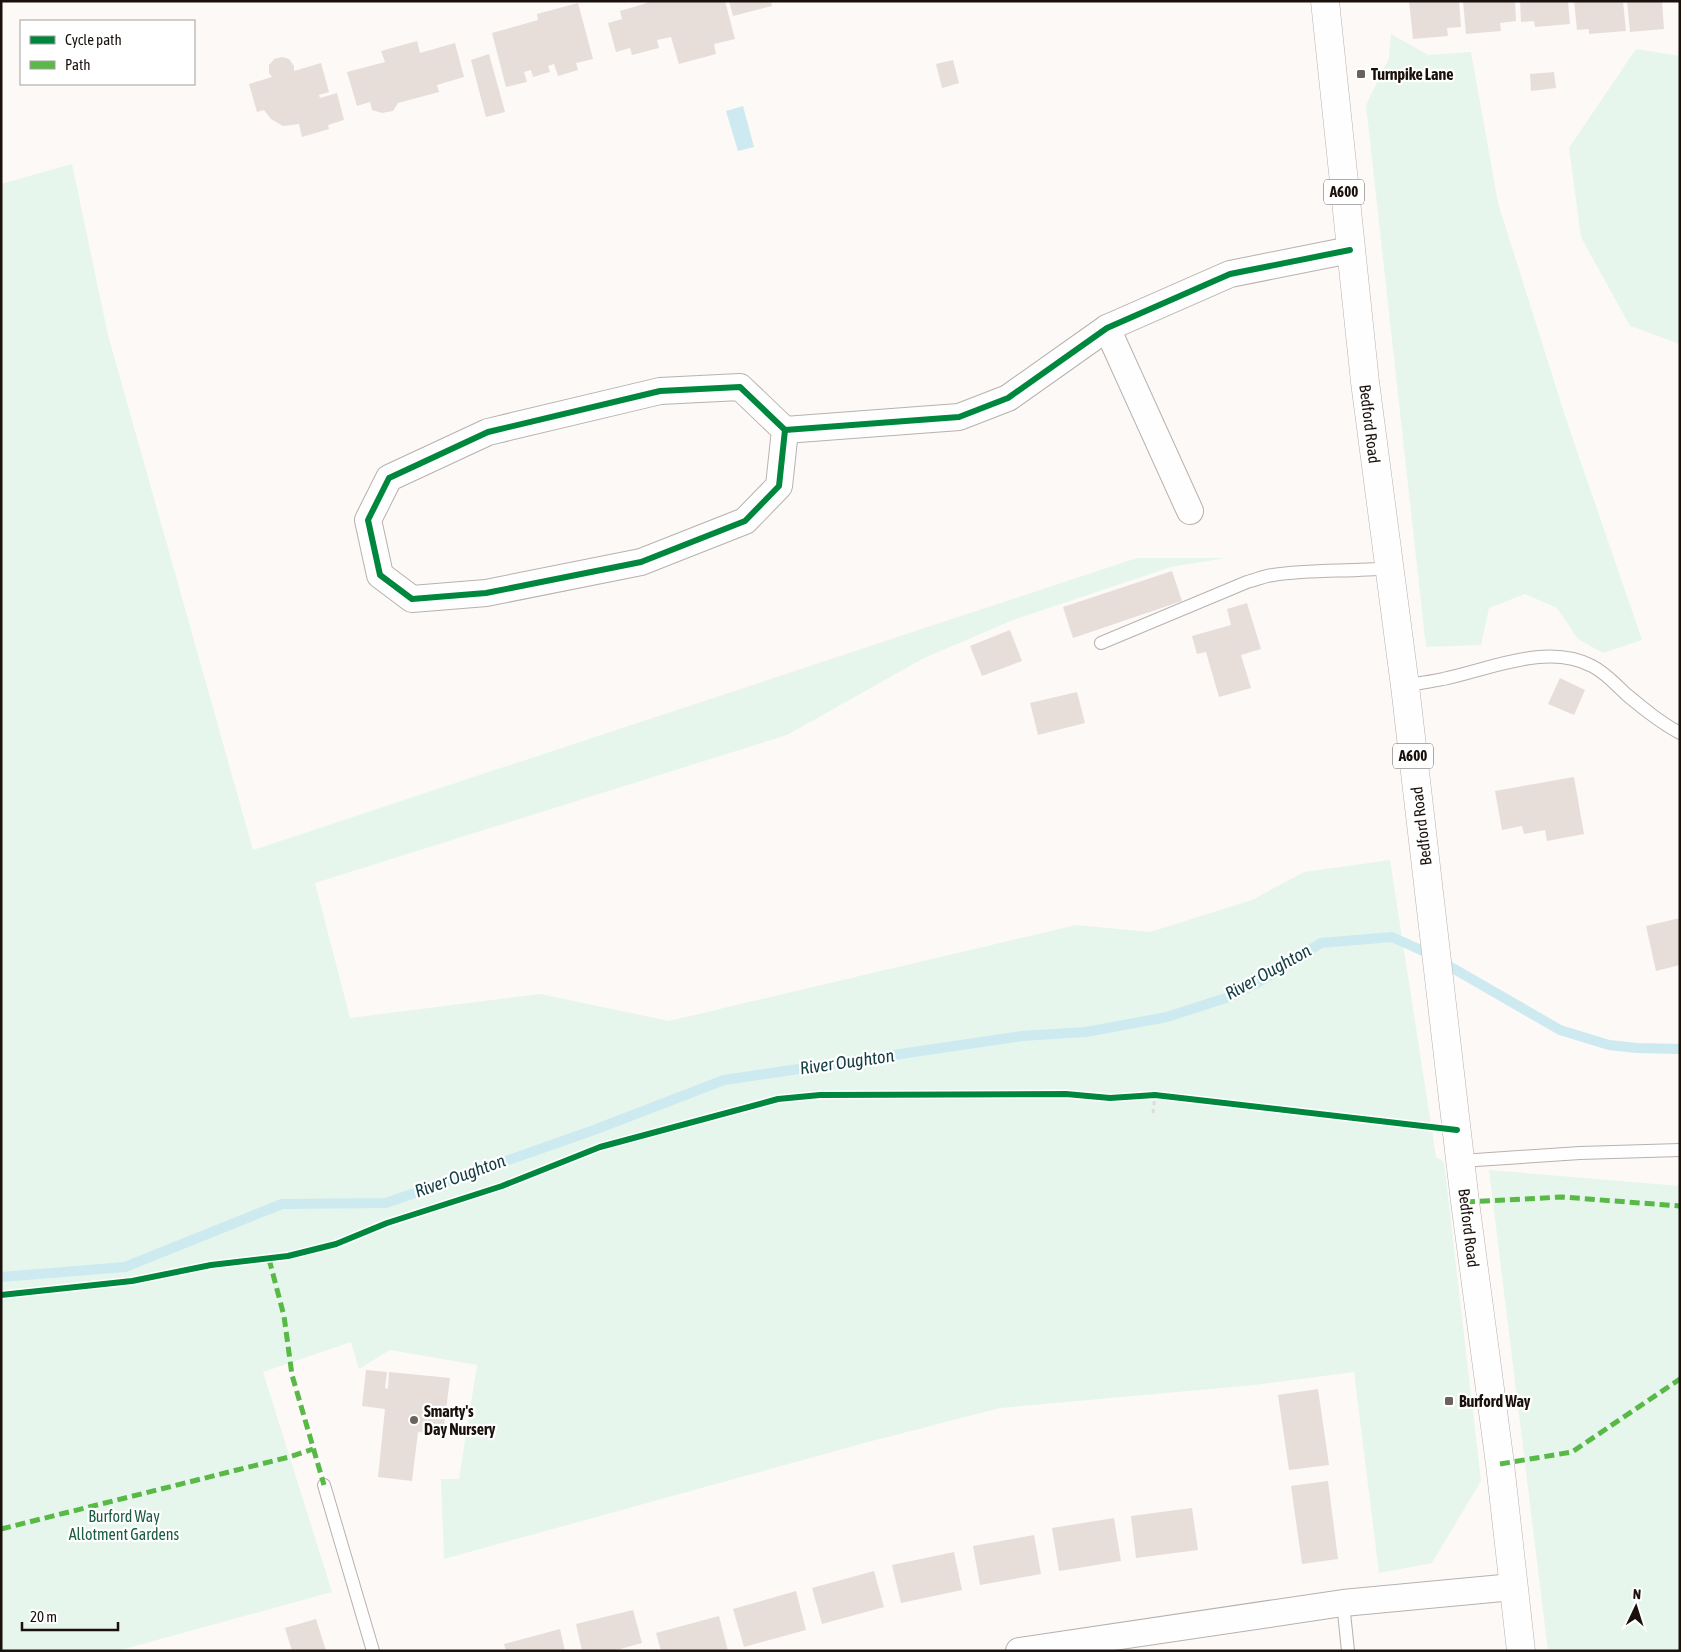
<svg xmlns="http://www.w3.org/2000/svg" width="1681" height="1652" viewBox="0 0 1681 1652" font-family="'Asap Condensed',sans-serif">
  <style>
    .green { fill: #e6f6ed }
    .water { fill: #cceaef }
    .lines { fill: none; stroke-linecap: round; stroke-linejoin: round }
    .stream { stroke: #cceaef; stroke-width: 10 }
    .building { fill: #e7deda }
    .lane-casing { stroke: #b8b1ae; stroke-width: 14 }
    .street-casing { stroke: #b8b1ae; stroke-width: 28 }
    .primary-casing { stroke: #b8b1ae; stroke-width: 29 }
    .path { stroke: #dddbdb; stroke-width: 3; stroke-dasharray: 4 4; stroke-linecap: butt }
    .lane { stroke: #fffefe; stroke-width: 12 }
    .street { stroke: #fffefe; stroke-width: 26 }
    .primary { stroke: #fffefe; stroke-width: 28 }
    .quiet { stroke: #58b947; stroke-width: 5; stroke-dasharray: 10 5; stroke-linecap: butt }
    .cycleway-casing { stroke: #fff; stroke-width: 9 }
    .cycleway { stroke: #00873e; stroke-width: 6 }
    .poi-dot { fill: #6a625e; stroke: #fff; stroke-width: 2 }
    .labels { text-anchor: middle; stroke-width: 4.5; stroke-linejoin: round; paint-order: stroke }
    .shield { fill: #fff; stroke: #5f5855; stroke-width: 1 }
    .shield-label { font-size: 15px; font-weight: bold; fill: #1b110c }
    .poi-label { font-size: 16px; font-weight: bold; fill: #1b110c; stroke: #fff; text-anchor: start }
    .street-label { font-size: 16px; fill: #1b110c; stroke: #fff }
    .park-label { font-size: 16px; fill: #1c5d44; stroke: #fff }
    .water-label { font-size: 18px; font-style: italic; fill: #133d43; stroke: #fff }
  </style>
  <rect width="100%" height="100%" fill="#fcf9f7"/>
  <g class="green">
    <path d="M 1391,34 L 1428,55 L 1471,52 L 1498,203 L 1566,419 L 1642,640 L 1603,653 L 1578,639 L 1557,608 L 1525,594 L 1489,608 L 1481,645 L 1426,647 L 1366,105 L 1389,58 Z"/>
    <path d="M 1636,49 L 1680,56 L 1680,344 L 1630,326 L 1581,237 L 1569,148 Z"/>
    <path d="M 72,164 L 108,335 L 253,850 L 1137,558 L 1226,558 L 1171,567 L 1013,620 L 924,658 L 787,735 L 315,883 L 350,1018 L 540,994 L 669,1021 L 1076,925 L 1150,932 L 1252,900 L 1304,872 L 1390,860 L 1436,1157 L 1444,1162 L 1481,1481 L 1432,1563 L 1379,1573 L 1354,1372 L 1255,1385 L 1000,1408 L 868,1442 L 444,1559 L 441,1479 L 459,1479 L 477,1365 L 390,1350 L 359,1369 L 351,1342 L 263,1372 L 332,1592 L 117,1651 L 1,1651 L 1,184 Z"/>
    <path d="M 1489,1170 L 1680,1186 L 1680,1651 L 1548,1651 Z"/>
  </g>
  <path class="water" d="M 743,106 L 754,147 L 738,151 L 726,111 Z"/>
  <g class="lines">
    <path class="stream" d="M 1,1277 L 125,1267 L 282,1204 L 386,1203 L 594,1130 L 724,1080 L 1022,1036 L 1086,1032 L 1167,1017 L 1229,997 L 1259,982 L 1321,943 L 1392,937 L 1423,951 L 1560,1030 L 1609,1045 L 1637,1048 L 1680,1049"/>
  </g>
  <g class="building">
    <path d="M 647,1 L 725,1 L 735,39 L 714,44 L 716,54 L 679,64 L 671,37 L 657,40 L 659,48 L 632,55 L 630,48 L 616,52 L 608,23 L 622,19 L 620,11 L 647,3 Z"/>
    <path d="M 729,1 L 771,1 L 772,6 L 733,16 Z"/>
    <path d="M 1409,1 L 1459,1 L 1461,27 L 1447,28 L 1448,36 L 1413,39 Z"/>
    <path d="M 1463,1 L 1515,1 L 1516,21 L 1500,23 L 1501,31 L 1466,34 Z"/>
    <path d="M 1520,1 L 1568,1 L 1570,24 L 1535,27 L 1534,21 L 1521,22 Z"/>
    <path d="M 1574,1 L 1623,1 L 1626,31 L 1589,34 L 1589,29 L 1577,30 Z"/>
    <path d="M 1627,1 L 1662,1 L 1664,29 L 1630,32 Z"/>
    <path d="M 578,3 L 593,59 L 576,63 L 578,70 L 558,76 L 554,64 L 548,66 L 550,72 L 533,77 L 531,70 L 524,72 L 527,82 L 506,87 L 492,33 L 538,20 L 537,14 Z"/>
    <path d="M 417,41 L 420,53 L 455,43 L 464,77 L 437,85 L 439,92 L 398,103 L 393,111 L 382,113 L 372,110 L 370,102 L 357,106 L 347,72 L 385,62 L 381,51 Z"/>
    <path d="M 489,54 L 505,112 L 486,117 L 471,60 Z"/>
    <path d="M 282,57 L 289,59 L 294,66 L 294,71 L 321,63 L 329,92 L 319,95 L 320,98 L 337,93 L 344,120 L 328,125 L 329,129 L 302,137 L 299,124 L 283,126 L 271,119 L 264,110 L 257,112 L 249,84 L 272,77 L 269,73 L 269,65 L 274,59 Z"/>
    <path d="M 953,60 L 959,83 L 942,88 L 936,64 Z"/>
    <path d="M 1554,72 L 1556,88 L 1531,91 L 1530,74 Z"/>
    <path d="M 1172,571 L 1182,601 L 1073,638 L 1063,607 Z"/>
    <path d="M 1247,603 L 1261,649 L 1241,655 L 1251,688 L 1219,697 L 1206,652 L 1197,654 L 1192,636 L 1231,625 L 1227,609 Z"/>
    <path d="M 1010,630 L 1022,661 L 982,676 L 970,646 Z"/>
    <path d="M 1560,678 L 1585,690 L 1574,715 L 1548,704 Z"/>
    <path d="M 1077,692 L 1085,723 L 1038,735 L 1030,703 Z"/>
    <path d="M 1574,777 L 1584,834 L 1547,841 L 1545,830 L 1524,834 L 1522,826 L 1502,830 L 1495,791 Z"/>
    <path d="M 1680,918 L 1680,965 L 1656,971 L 1646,926 Z"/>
    <path d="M 366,1370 L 387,1372 L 385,1388 L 388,1389 L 389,1372 L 450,1378 L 443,1435 L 418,1432 L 412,1481 L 378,1477 L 385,1409 L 362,1406 Z"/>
    <path d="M 1318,1389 L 1329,1465 L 1289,1470 L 1278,1395 Z"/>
    <path d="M 1328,1481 L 1338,1559 L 1302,1564 L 1291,1486 Z"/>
    <path d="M 1192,1508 L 1198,1550 L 1136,1558 L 1131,1516 Z"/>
    <path d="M 1114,1518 L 1121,1561 L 1059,1571 L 1052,1528 Z"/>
    <path d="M 1034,1535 L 1041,1574 L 980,1585 L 973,1546 Z"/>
    <path d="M 954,1552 L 962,1590 L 901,1603 L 892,1565 Z"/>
    <path d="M 874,1571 L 884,1607 L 822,1624 L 812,1588 Z"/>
    <path d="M 796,1591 L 806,1630 L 744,1647 L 733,1609 Z"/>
    <path d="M 633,1610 L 642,1643 L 613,1651 L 582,1651 L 576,1624 Z"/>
    <path d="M 719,1616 L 728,1651 L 661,1651 L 656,1633 Z"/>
    <path d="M 316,1619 L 326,1651 L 292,1651 L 285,1628 Z"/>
    <path d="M 560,1629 L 565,1651 L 506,1651 L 504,1644 Z"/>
  </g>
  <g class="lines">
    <g class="lane-casing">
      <g id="lane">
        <path d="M 1101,643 L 1247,582 C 1255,580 1264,576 1273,575 C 1312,569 1350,572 1389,568"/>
        <path d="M 1405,686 C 1417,683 1430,682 1443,679 C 1488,670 1547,642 1592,666 C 1606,673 1616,685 1627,695 C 1644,709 1661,723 1680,733"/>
        <path d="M 1461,1161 L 1580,1153 L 1680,1150"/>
        <path d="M 324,1485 L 373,1651"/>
        <path d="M 1343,1603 L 1348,1651"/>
      </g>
    </g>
    <g class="street-casing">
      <g id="street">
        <path d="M 1107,328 L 1190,511"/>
        <path d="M 740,387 L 785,430 L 779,486 L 745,521 L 641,562 L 486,593 L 412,599 L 380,575 L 368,520 L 389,478 L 488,432 L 660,391 Z"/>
        <path d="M 785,430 L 959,417 L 1008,398 L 1107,328 L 1230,274 L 1350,250"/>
        <path d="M 1019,1651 L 1343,1603 L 1513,1587"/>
      </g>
    </g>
    <g class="primary-casing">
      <path id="primary" d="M 1325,1 L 1365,382 L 1405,686 L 1465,1202 L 1500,1464 L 1521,1651"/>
    </g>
    <path class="path" d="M 1153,1113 L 1155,1095"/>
    <use href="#lane" class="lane"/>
    <use href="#street" class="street"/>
    <use href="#primary" class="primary"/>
    <g class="quiet">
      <path d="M 1465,1202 L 1562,1197 L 1680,1206"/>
      <path d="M 269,1259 L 284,1316 L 292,1375 L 324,1485"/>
      <path d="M 1500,1464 L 1572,1452 L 1680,1379"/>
      <path d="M 1,1529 L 289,1457 L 313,1449"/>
    </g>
    <g class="cycleway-casing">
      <g id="cycleway">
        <path d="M 740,387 L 785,430 L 779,486 L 745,521 L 641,562 L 486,593 L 412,599 L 380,575 L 368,520 L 389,478 L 488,432 L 660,391 Z"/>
        <path d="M 785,430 L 959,417 L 1008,398 L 1107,328 L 1230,274 L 1350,250"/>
        <path d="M 1,1295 L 132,1281 L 211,1265 L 288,1256 L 336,1244 L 387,1223 L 502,1186 L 600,1147 L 778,1099 L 820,1095 L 1066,1094 L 1110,1098 L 1155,1095 L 1457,1130"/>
      </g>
    </g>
    <use href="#cycleway" class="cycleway"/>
  </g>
  <g class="poi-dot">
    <rect x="1356" y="69" width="10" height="10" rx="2.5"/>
    <rect x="1444" y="1396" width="10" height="10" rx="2.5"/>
    <circle cx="414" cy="1420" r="5"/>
  </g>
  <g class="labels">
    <g class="shield">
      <rect x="1324" y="179.5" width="40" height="25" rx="4"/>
      <rect x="1393" y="743.5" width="40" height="25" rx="4"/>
    </g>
    <g class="shield-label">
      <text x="1344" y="197">A600</text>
      <text x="1413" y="761">A600</text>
    </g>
    <g class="poi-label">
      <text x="1371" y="80">Turnpike Lane</text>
      <text x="1459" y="1407">Burford Way</text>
      <text x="424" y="1417">Smarty's<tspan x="424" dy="18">Day Nursery</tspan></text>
    </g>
    <g class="street-label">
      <text transform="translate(1370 424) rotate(83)" y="6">Bedford Road</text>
      <text transform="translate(1421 826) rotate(-97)" y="6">Bedford Road</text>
      <text transform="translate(1469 1228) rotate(83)" y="6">Bedford Road</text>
    </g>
    <g class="park-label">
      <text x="124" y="1522">Burford Way<tspan x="124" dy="18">Allotment Gardens</tspan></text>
    </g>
    <g class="water-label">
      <text transform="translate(1268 972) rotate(-29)" y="6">River Oughton</text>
      <text transform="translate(847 1062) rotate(-8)" y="6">River Oughton</text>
      <text transform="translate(460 1176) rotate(-20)" y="6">River Oughton</text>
    </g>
  </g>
  <rect width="1681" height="1652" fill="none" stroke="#1b110c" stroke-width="5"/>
  <rect x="20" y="20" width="175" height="65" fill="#ffffff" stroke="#a4a09e"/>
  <rect x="30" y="36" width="25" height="8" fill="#00873e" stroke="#a4a09e"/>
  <text x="65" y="45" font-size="15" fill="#1b110c">Cycle path</text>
  <rect x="30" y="61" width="25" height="8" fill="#58b947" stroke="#a4a09e"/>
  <text x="65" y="70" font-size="15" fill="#1b110c">Path</text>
  <g transform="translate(1636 1607) rotate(4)" stroke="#ffffff" stroke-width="4" paint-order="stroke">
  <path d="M0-4L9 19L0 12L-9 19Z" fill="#1b110c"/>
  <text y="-8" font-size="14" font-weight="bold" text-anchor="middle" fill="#1b110c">N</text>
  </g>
  <path d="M22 1622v8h96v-8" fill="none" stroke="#1b110c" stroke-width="2.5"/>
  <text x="30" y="1622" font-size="15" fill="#1b110c" stroke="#ffffff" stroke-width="4" paint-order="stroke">20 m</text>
</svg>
